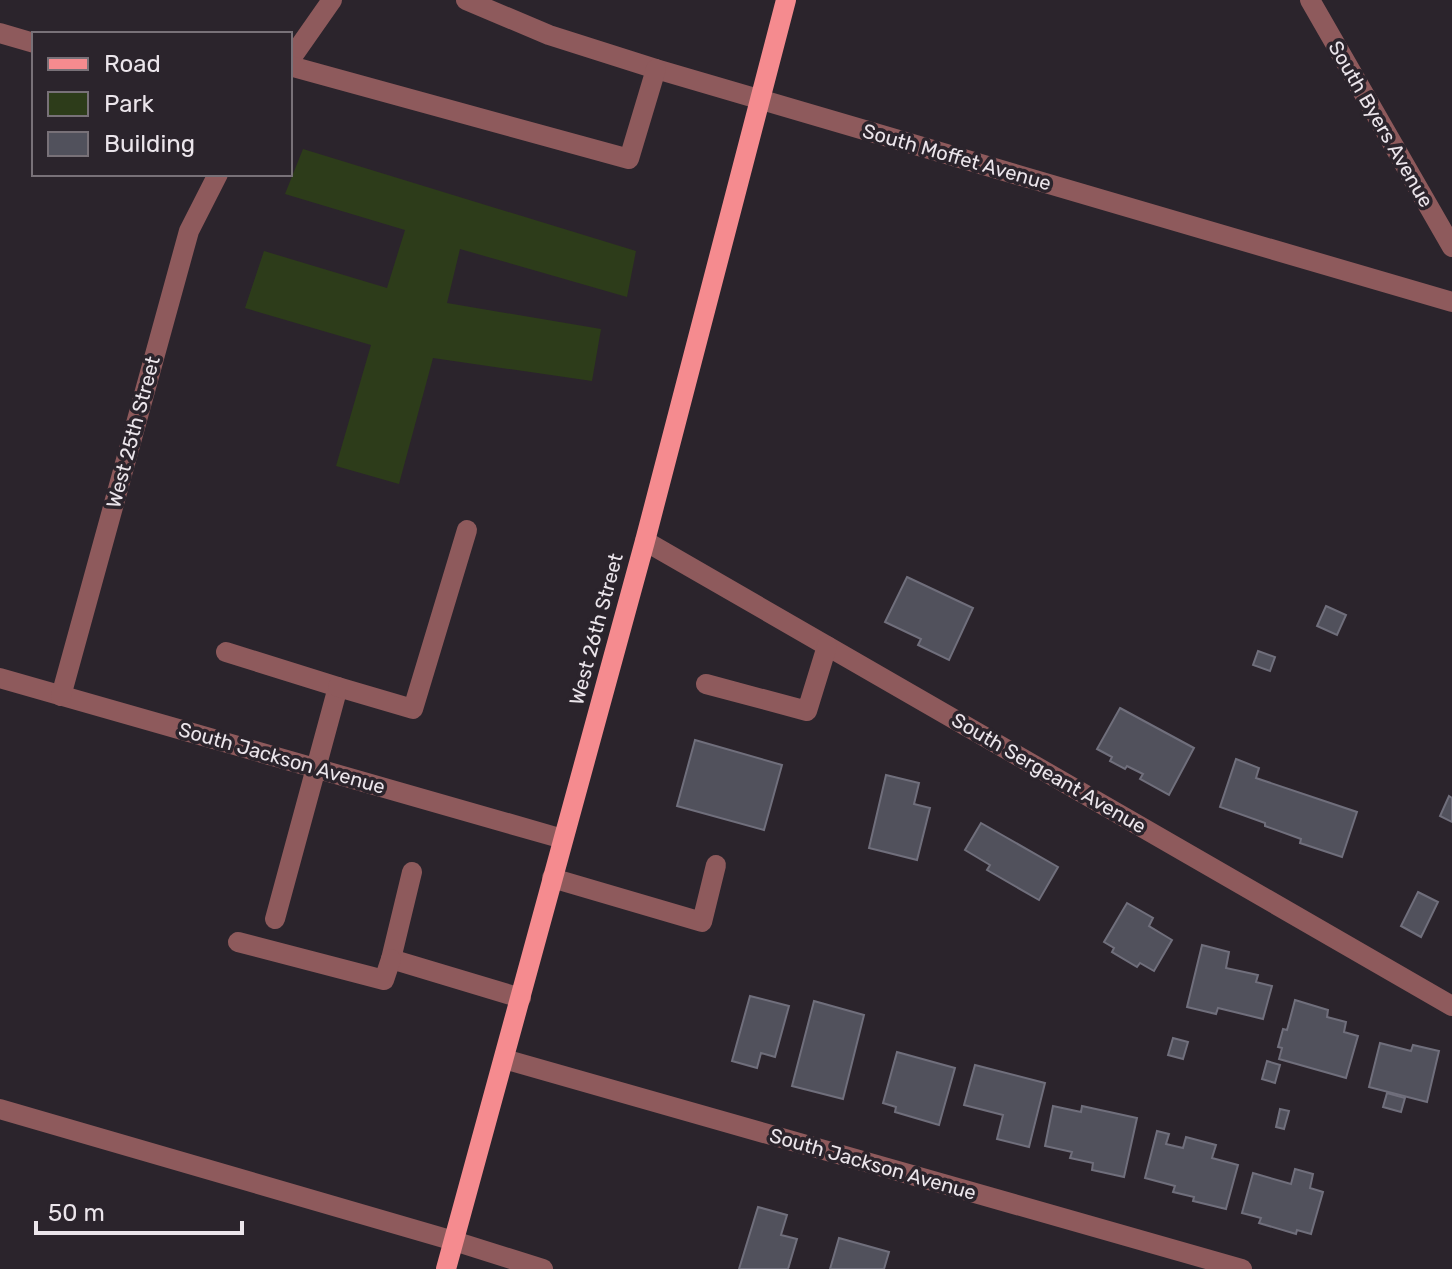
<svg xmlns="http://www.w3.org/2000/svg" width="1452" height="1269" viewBox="0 0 1452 1269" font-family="Rubik,sans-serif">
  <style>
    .green { fill: #2d3c1a }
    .building { fill: #51515c; stroke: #706f7c; stroke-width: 2 }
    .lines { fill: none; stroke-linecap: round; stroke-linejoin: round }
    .minor { stroke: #8e5a5c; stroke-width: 20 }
    .major { stroke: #f58b8f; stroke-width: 20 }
    .labels { text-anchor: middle; stroke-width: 7; stroke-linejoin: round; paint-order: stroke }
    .street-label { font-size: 20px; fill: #ebe5eb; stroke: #2b242c }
  </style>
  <rect width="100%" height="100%" fill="#2b242c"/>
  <path class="green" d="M 303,149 L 636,251 L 627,297 L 460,249 L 447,303 L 601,329 L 592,381 L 433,358 L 399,484 L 336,466 L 371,345 L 245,308 L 264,251 L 387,288 L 405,230 L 285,194 Z"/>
  <g class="building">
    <path d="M 907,577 L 973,608 L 949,660 L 918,645 L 921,639 L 885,622 Z"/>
    <path d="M 1326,606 L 1346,615 L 1337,635 L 1317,626 Z"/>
    <path d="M 1258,651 L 1275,657 L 1270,671 L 1253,665 Z"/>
    <path d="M 1120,708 L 1194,748 L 1169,795 L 1140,779 L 1143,774 L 1127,766 L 1125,769 L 1110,761 L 1112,757 L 1097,749 Z"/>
    <path d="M 695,740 L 782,765 L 764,830 L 677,806 Z"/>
    <path d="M 1236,759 L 1259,768 L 1256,778 L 1357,812 L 1342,857 L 1300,843 L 1301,839 L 1265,826 L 1265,823 L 1220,807 Z"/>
    <path d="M 886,775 L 919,783 L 914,804 L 930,808 L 917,860 L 869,848 Z"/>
    <path d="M 1449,796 L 1452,798 L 1452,822 L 1440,816 Z"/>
    <path d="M 981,823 L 1058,867 L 1039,900 L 987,870 L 990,865 L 965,850 Z"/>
    <path d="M 1418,892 L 1438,902 L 1421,937 L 1401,926 Z"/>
    <path d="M 1127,903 L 1153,918 L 1149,926 L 1172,940 L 1154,971 L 1140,963 L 1137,967 L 1112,952 L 1114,948 L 1104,942 Z"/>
    <path d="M 1202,945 L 1229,952 L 1226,968 L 1258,975 L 1256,982 L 1272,986 L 1263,1019 L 1218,1008 L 1216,1014 L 1187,1007 Z"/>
    <path d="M 750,996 L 789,1006 L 775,1057 L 761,1053 L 757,1068 L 732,1061 Z"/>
    <path d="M 1295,1000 L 1328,1010 L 1327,1017 L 1346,1022 L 1344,1032 L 1358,1036 L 1346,1078 L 1279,1059 L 1282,1048 L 1278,1047 L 1283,1029 L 1287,1030 Z"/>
    <path d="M 814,1001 L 864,1015 L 843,1099 L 792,1086 Z"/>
    <path d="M 1173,1038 L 1188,1042 L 1183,1059 L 1168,1055 Z"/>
    <path d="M 1380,1043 L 1411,1051 L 1413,1045 L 1439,1051 L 1427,1102 L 1369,1087 Z"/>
    <path d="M 897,1052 L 955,1068 L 939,1125 L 895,1112 L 896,1107 L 883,1103 Z"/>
    <path d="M 1267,1061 L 1280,1065 L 1275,1083 L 1262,1079 Z"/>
    <path d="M 975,1065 L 1045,1083 L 1029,1147 L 997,1139 L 1003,1115 L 964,1105 Z"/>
    <path d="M 1387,1093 L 1405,1098 L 1401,1112 L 1383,1107 Z"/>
    <path d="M 1053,1106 L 1081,1112 L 1082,1106 L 1137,1118 L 1124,1177 L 1092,1170 L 1093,1163 L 1070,1158 L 1072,1152 L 1045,1146 Z"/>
    <path d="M 1280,1109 L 1289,1111 L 1284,1129 L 1276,1127 Z"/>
    <path d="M 1157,1131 L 1169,1134 L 1166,1144 L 1183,1148 L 1186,1137 L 1216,1145 L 1212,1158 L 1238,1165 L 1226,1209 L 1193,1201 L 1194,1197 L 1173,1192 L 1175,1186 L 1145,1178 Z"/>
    <path d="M 1295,1169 L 1313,1174 L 1310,1188 L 1323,1192 L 1311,1234 L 1297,1230 L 1296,1234 L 1259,1223 L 1261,1218 L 1242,1213 L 1253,1173 L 1291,1184 Z"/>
    <path d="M 758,1207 L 787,1215 L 781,1235 L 797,1239 L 788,1269 L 739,1269 Z"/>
    <path d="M 839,1238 L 889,1252 L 884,1269 L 830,1269 Z"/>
  </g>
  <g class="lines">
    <g class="minor">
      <path d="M 466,0 L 549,35 L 656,69 L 1452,302"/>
      <path d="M 1310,0 L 1452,247"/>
      <path d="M 0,33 L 34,43"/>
      <path d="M 290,60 L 332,0"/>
      <path d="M 290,66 L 629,159 L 656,69"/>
      <path d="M 645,541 L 1452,1006"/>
      <path d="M 226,652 L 338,687 L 275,919"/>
      <path d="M 0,678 L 563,839"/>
      <path d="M 706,684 L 807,711 L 827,646"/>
      <path d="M 338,687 L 413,709 L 467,530"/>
      <path d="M 61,696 L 189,231 L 218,174"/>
      <path d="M 412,872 L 391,959 L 521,998"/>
      <path d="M 552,878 L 702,922 L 716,865"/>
      <path d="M 238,942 L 384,980 L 391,959"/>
      <path d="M 504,1059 L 1242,1269"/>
      <path d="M 0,1109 L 454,1241 L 543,1269"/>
    </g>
    <path class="major" d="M 446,1269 L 645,541 L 786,0"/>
  </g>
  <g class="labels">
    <g class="street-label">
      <text transform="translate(1381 124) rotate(60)" y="7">South Byers Avenue</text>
      <text transform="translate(957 157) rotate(16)" y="7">South Moffet Avenue</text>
      <text transform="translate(133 432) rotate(-75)" y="7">West 25th Street</text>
      <text transform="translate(596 629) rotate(-75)" y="7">West 26th Street</text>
      <text transform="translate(282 758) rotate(16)" y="7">South Jackson Avenue</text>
      <text transform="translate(1049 773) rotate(30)" y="7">South Sergeant Avenue</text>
      <text transform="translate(873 1164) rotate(16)" y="7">South Jackson Avenue</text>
    </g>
  </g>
  <rect x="32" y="32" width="260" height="144" fill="#2b242c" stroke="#787178" stroke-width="2"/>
  <rect x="48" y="58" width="40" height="12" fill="#f58b8f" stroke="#787178" stroke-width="2"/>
  <text x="104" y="72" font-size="24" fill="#ebe5eb">Road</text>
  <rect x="48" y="92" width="40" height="24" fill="#2d3c1a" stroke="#787178" stroke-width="2"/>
  <text x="104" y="112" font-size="24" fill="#ebe5eb">Park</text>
  <rect x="48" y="132" width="40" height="24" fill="#51515c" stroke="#787178" stroke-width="2"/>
  <text x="104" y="152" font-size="24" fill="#ebe5eb">Building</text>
  <path d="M36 1221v12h206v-12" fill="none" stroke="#ebe5eb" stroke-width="4"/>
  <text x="48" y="1221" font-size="24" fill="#ebe5eb" stroke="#2b242c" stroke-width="6" paint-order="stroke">50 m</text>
</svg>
